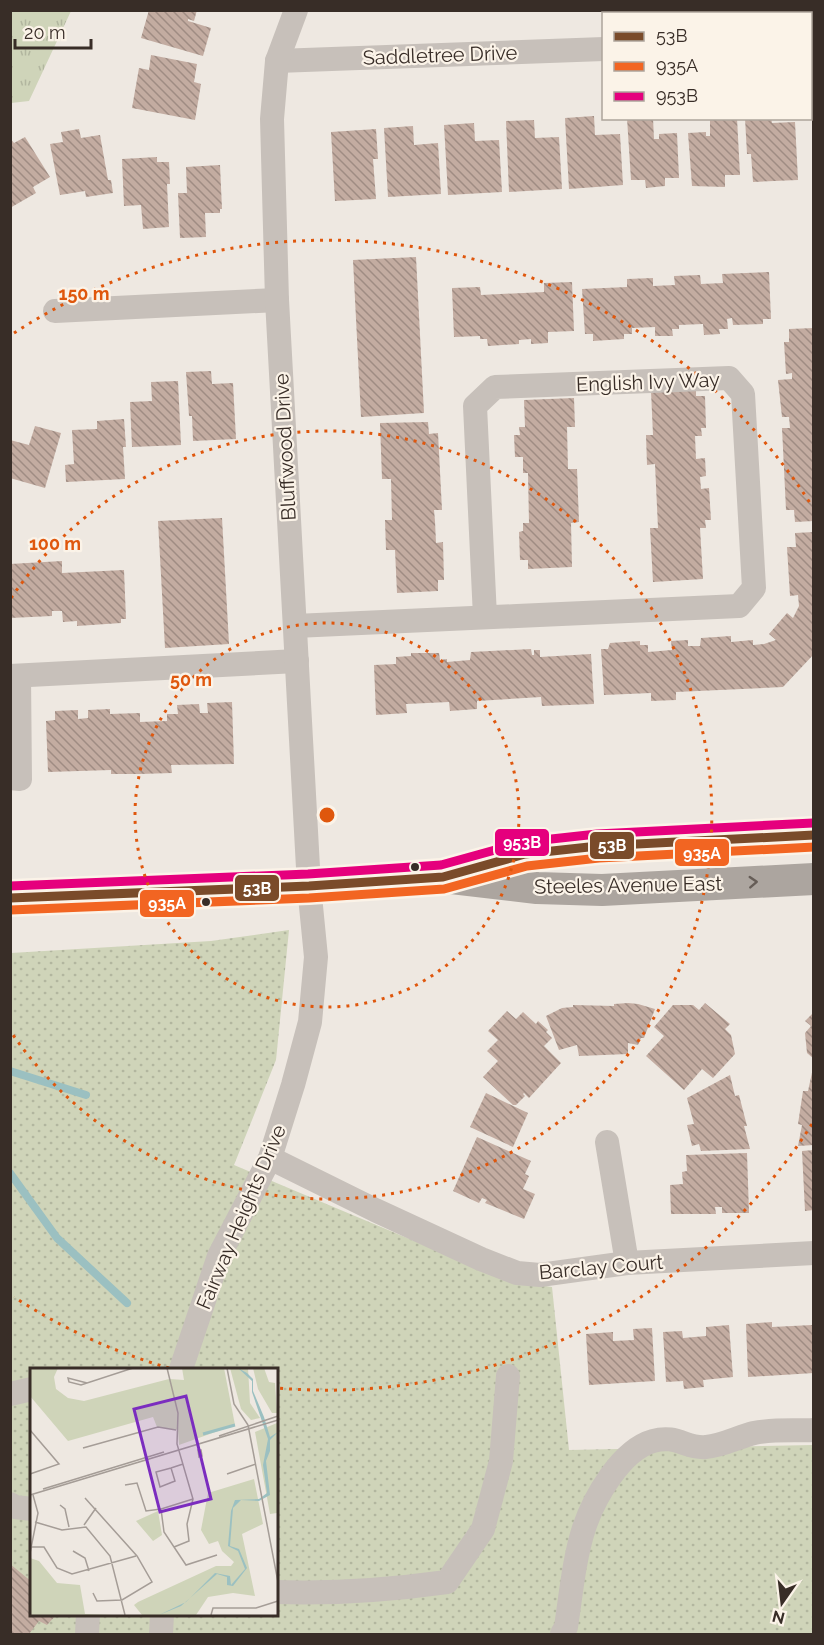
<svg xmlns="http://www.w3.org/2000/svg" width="824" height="1645" viewBox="0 0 824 1645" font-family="Raleway,sans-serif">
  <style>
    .grass { fill: url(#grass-dots); fill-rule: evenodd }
    .park { fill: url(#park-tufts) }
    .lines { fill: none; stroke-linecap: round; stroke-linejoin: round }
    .stream { stroke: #9bc0c1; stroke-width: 8 }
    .building { fill: url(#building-back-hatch) }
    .minor { stroke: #c7c0ba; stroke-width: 24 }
    .major { stroke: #aca59f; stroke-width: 32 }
    .bus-1-casing { stroke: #fbf3e8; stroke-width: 14 }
    .bus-2-casing { stroke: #fbf3e8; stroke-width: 14 }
    .bus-3-casing { stroke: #fbf3e8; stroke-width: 14 }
    .bus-1 { stroke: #7a4b2a; stroke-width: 9 }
    .bus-2 { stroke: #f26522; stroke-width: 9 }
    .bus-3 { stroke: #e5007d; stroke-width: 9 }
    .oneway { stroke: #665d57 }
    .ring { fill: none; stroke: #df570d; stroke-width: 3; stroke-dasharray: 3 6 }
    .bus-dot { fill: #382d27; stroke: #fbf3e8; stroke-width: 2 }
    .labels { text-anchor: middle; stroke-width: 4.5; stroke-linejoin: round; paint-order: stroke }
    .street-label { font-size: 20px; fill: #382d27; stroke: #fbf3e8 }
    .inset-river { fill: none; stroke: #9bc0c1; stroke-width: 3 }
    .inset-road { fill: none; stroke: #a59d97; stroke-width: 1.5 }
    .view { fill: #7b2cbf; fill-opacity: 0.15; stroke: #7b2cbf; stroke-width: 3 }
    .inset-edge { fill: none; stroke: #382d27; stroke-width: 3 }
    .centre { fill: #df570d; stroke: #fbf3e8; stroke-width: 3 }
    .ring-label { font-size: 18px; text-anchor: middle; font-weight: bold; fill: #df570d; stroke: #fbf3e8; stroke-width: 4.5; stroke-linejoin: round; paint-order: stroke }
    .line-badge { stroke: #fbf3e8; stroke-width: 2 }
    .badge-label { font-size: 16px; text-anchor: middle; font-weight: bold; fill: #fff }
  </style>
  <defs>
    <pattern id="grass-dots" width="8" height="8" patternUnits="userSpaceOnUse" patternTransform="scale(1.5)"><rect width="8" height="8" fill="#cfd4b9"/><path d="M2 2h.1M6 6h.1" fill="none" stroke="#b2b69f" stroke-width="1.8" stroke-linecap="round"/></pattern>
    <pattern id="park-tufts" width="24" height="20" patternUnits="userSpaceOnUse" patternTransform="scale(1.5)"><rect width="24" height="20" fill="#cfd4b9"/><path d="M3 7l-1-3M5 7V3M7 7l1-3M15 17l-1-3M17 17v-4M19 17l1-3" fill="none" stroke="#b2b69f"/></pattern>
    <pattern id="building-back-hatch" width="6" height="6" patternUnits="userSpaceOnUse" patternTransform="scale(1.5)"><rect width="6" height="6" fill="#c3aca1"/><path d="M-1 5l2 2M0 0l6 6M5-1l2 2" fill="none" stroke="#9f8c83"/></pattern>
  </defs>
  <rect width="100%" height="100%" fill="#eee8e1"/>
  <path class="grass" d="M 289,930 L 276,1060 L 234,1165 L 507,1280 L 552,1287 L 569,1450 L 813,1445 L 813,1634 L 11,1634 L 11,953 L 211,941 ZM 32,1369 L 276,1369 L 276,1614 L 32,1614 Z"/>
  <path class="park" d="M 10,11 L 71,11 L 29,101 L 11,103 Z"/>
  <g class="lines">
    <g class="stream">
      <path d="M 10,1071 L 86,1095"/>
      <path d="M 10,1173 L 57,1238 L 127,1303"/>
    </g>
  </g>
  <g class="building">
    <path d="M 149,10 L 197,10 L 194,21 L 188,19 L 188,21 L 211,28 L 203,56 L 141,38 Z"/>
    <path d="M 151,55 L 197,64 L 194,82 L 201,84 L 195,120 L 132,108 L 139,68 L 149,70 Z"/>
    <path d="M 594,116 L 595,135 L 620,134 L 623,185 L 569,189 L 565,118 Z"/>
    <path d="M 627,118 L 653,118 L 654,139 L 659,139 L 659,134 L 677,133 L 679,178 L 665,178 L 665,186 L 646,188 L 645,180 L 631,180 Z"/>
    <path d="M 710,118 L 737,118 L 740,175 L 725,175 L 725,187 L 692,186 L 688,133 L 706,132 L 706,136 L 710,136 Z"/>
    <path d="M 745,118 L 771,118 L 772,123 L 795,122 L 798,180 L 753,182 L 751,154 L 747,154 Z"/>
    <path d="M 534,120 L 535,138 L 559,137 L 562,189 L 509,192 L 506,121 Z"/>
    <path d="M 474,123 L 475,141 L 499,140 L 502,192 L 448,195 L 444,125 Z"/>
    <path d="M 413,126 L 414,145 L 438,143 L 441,194 L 388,197 L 384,128 Z"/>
    <path d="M 79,129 L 81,138 L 100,135 L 108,180 L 111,180 L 113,193 L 86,197 L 85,191 L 60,195 L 50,144 L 63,142 L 61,132 Z"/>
    <path d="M 376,129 L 378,159 L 373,159 L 376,199 L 335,201 L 331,132 Z"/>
    <path d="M 25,137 L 50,177 L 33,187 L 36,193 L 10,208 L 10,138 L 14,143 Z"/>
    <path d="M 157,157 L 157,162 L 169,162 L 170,184 L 167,184 L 169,227 L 143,229 L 141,205 L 124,206 L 122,159 Z"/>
    <path d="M 220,165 L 222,209 L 220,209 L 220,213 L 205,213 L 206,237 L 180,238 L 178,193 L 187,193 L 186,167 Z"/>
    <path d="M 416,257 L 424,413 L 361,417 L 353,260 Z"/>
    <path d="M 769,272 L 771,319 L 763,319 L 763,324 L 733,325 L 732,318 L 727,319 L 728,329 L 719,329 L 720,334 L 704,335 L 703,324 L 679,325 L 679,329 L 672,329 L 673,336 L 655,336 L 655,327 L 632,328 L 632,334 L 624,334 L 624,339 L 593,341 L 593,334 L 585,334 L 582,289 L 627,287 L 627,279 L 653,278 L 653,286 L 675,285 L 674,276 L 700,275 L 701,284 L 723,283 L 722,274 Z"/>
    <path d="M 572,282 L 574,331 L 548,332 L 548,343 L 531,344 L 531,339 L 519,340 L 519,344 L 488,346 L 487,339 L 480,339 L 480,336 L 454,337 L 452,288 L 480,287 L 481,295 L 544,292 L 544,283 Z"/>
    <path d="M 814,328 L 814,521 L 795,522 L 794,510 L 786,510 L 782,428 L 790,428 L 789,417 L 782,417 L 778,380 L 792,379 L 792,373 L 786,374 L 784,342 L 789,342 L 789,329 Z"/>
    <path d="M 211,371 L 212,384 L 233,383 L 236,439 L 193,441 L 192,416 L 189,416 L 186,372 Z"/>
    <path d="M 178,381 L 181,445 L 132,447 L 130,402 L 152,401 L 151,382 Z"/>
    <path d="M 696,389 L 696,396 L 705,396 L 706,428 L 701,428 L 702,436 L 695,436 L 696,459 L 705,458 L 706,476 L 700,477 L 701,489 L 709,488 L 711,520 L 705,520 L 706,528 L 700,528 L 703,579 L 653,582 L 650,528 L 658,528 L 655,464 L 647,465 L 646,435 L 653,435 L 651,391 Z"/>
    <path d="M 574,398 L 575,427 L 567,427 L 568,469 L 577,469 L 579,522 L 571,523 L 572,567 L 528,569 L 528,560 L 520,560 L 519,532 L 523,531 L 523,523 L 529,523 L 528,473 L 523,473 L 523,457 L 515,457 L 514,435 L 520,435 L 519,427 L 525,427 L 524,400 Z"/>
    <path d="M 124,419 L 126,447 L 123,447 L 125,479 L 66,482 L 65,465 L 74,464 L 72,430 L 97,429 L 97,421 Z"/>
    <path d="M 428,422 L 429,434 L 438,433 L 442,510 L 434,510 L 435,521 L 436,543 L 443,542 L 444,580 L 438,580 L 438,591 L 397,593 L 395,550 L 386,550 L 385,520 L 392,520 L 391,479 L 382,479 L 380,423 Z"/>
    <path d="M 35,426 L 61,433 L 45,488 L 10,478 L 10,440 L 29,445 Z"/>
    <path d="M 222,518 L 229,644 L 165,648 L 158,521 Z"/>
    <path d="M 814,532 L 814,654 L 783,687 L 676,692 L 676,700 L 651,701 L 651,693 L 604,695 L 601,649 L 608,649 L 610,643 L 640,641 L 640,645 L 648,645 L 648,652 L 672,650 L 671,641 L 688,640 L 688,646 L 700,646 L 701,638 L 731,636 L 731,642 L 753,640 L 753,645 L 764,644 L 776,640 L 769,634 L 787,613 L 793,618 L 799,606 L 798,595 L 790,596 L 787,547 L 796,547 L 795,533 Z"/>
    <path d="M 62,561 L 62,573 L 124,570 L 126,619 L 121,619 L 121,623 L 77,626 L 77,621 L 63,622 L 62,611 L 52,611 L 52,616 L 10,618 L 10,564 Z"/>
    <path d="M 531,649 L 532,655 L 534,655 L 534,650 L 540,650 L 540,657 L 591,654 L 594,704 L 542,706 L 541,697 L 477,701 L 477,709 L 450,711 L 449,702 L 406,704 L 407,713 L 376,715 L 374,665 L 396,664 L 396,657 L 411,656 L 411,653 L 439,653 L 440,660 L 447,659 L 447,662 L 470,660 L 471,652 Z"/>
    <path d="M 232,702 L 234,764 L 171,765 L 172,773 L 140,774 L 111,774 L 111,770 L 48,772 L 46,721 L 55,720 L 55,711 L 78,710 L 78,719 L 88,718 L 88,710 L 110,709 L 110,714 L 140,713 L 140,722 L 167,721 L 167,714 L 178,714 L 177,705 L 199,704 L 200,713 L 208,713 L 207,703 Z"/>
    <path d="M 628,1003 L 638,1004 L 655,1009 L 644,1038 L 641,1038 L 638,1045 L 628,1043 L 628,1054 L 579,1056 L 577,1045 L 559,1050 L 546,1016 L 562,1008 L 573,1007 L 573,1005 L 614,1006 L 614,1004 Z"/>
    <path d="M 705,1003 L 730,1024 L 725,1029 L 731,1035 L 735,1054 L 713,1078 L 702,1069 L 684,1090 L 646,1056 L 664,1036 L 654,1027 L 673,1005 L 693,1005 L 699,1010 Z"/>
    <path d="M 507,1011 L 516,1019 L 523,1012 L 536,1024 L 538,1021 L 548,1030 L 546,1032 L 552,1038 L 544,1046 L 561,1063 L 529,1098 L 524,1093 L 523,1094 L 525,1096 L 516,1105 L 513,1105 L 483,1077 L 498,1061 L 487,1051 L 498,1040 L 488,1031 Z"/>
    <path d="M 814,1012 L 814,1059 L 807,1053 L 805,1033 L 811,1026 L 805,1021 Z"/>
    <path d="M 813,1068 L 814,1145 L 798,1146 L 802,1125 L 798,1124 L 803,1091 L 808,1091 Z"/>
    <path d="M 730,1075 L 735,1096 L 739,1095 L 747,1126 L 744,1126 L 750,1149 L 701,1151 L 699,1144 L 692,1146 L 687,1125 L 694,1124 L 687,1098 Z"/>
    <path d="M 486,1093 L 528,1113 L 513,1147 L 470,1127 Z"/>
    <path d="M 477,1137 L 531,1161 L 525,1174 L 529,1176 L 523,1189 L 535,1194 L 524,1219 L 485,1203 L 487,1200 L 482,1198 L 479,1203 L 453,1191 Z"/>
    <path d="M 814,1150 L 814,1210 L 805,1211 L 802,1151 Z"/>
    <path d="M 747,1153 L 749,1213 L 722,1213 L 722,1207 L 715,1207 L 716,1214 L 671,1214 L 670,1185 L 683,1184 L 682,1172 L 687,1171 L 686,1155 Z"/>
    <path d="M 772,1322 L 772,1327 L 812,1325 L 814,1373 L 748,1377 L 746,1324 Z"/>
    <path d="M 729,1325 L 733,1377 L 703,1380 L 704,1387 L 684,1389 L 683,1381 L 666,1382 L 663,1332 L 682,1331 L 683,1338 L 706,1336 L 706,1327 Z"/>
    <path d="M 652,1328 L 655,1381 L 589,1385 L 586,1334 L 613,1332 L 613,1341 L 634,1340 L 633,1329 Z"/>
    <path d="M 10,1564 L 32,1582 L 32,1614 L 57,1614 L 47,1625 L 39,1621 L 29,1634 L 10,1634 Z"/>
  </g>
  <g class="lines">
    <g class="minor">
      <path d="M 800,14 L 800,10"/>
      <path d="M 810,41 L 814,41"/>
      <path d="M 277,61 L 604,49"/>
      <path d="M 55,311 L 277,300"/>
      <path d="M 295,626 C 443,620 591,612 739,606 L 754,588 L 743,394 L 729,378 L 495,387 L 475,406 L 485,617"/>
      <path d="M 10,676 L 297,661"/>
      <path d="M 10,778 L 20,779 L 19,676"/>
      <path d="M 607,1142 L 627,1263"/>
      <path d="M 270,1158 L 375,1210 L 481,1259 L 517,1273 L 540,1275 L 627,1263 L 814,1253"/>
      <path d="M 181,1369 L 219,1256 L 270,1158 L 293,1085 L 310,1022 L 316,957 L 309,886 L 277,300 L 272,119 L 277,61 L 296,10"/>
      <path d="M 10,1394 L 32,1389"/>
      <path d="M 10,1504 L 15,1507 L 32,1509"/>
      <path d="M 276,1592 C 335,1594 389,1590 447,1582 L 483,1529 L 501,1461 L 508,1376"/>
      <path d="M 87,1634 L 88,1614"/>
      <path d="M 161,1634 L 162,1614"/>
      <path d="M 562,1634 L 566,1627 C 571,1594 574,1559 584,1528 C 594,1498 621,1450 653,1441 C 677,1434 686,1449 706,1447 C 722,1446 738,1437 754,1433 C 773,1429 794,1431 814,1430"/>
    </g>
    <g class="major">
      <path d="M 455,873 L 525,854 L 598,846 L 814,835"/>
      <path d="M 10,898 L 309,886 L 443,877 L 537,888 L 602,890 L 814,879"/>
    </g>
    <g class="bus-1-casing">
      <path id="bus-1" d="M 10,898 L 309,886 L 443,877 L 525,854 L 598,846 L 814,835"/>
    </g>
    <g class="bus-2-casing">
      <path id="bus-2" d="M 10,910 L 309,898 L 444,889 L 527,866 L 599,858 L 814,847"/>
    </g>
    <g class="bus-3-casing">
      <path id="bus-3" d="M 10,886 L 308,874 L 441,865 L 524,842 L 597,834 L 813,823"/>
    </g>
    <use href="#bus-1" class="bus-1"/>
    <use href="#bus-2" class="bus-2"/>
    <use href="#bus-3" class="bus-3"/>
  </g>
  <defs><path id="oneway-chevron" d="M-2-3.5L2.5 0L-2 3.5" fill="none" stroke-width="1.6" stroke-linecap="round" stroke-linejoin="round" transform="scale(1.5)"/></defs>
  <use class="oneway" href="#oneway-chevron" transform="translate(753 882) rotate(-3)"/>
  <g class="ring">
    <circle cx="327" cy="815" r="192"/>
    <path d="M11 598A384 384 0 1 1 11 1032"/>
    <path d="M812 1124A575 575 0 0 1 277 1388M169 1368A575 575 0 0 1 14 1297M14 333A575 575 0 0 1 812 506"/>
  </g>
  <g class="bus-dot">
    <circle cx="415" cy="867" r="5"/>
    <circle cx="206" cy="902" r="5"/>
  </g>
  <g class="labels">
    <g class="street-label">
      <text transform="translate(440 55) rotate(-2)" y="7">Saddletree Drive</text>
      <text transform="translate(648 382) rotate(-2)" y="7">English Ivy Way</text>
      <text transform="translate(285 447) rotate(-93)" y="7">Bluffwood Drive</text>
      <text transform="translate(628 885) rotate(-1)" y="7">Steeles Avenue East</text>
      <text transform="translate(241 1217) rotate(-67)" y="7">Fairway Heights Drive</text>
      <text transform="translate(601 1267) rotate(-5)" y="7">Barclay Court</text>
    </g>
  </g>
  <g transform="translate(30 1368)">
    <rect width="248" height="248" fill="#eee8e1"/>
    <path d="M 0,0 L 28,0 L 24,9 L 26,21 L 38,30 L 54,33 L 139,11 L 154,12 L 152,0 L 194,0 L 205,57 L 149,77 L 148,62 L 127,59 L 123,49 L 38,73 L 0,28 Z" fill="#cfd4b9"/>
    <path d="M 200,0 L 218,0 L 220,35 L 230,50 L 221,52 L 211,41 ZM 223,0 L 234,0 L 239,14 L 245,15 L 247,45 L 242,45 L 228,21 Z" fill="#cfd4b9"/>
    <path d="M 247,55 L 247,145 L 240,146 L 225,64 ZM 224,111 L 233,156 L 212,166 L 225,228 L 203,225 L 178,229 L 166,247 L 112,247 L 104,237 L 108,234 L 186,198 L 201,198 L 204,194 L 192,183 L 188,173 L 179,176 L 171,162 L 178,125 ZM 128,143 L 132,167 L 123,173 L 106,153 ZM 0,190 L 9,193 L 27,215 L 50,217 L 55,246 L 81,247 L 0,247 Z" fill="#cfd4b9"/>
    <path d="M 208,0 L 217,5 L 223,11 L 223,23 L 234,49 L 240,69 L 248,64 L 240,72 L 240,83 L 236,93 L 240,127 L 229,133 L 211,132 L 203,140 L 200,178 L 209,181 L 217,200 L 203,218 L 197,217 L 197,209 L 187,206 L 151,238 L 129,247 L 156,234 L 185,205 L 200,208 L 201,217 L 215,201 L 208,183 L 198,178 L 201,143 L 205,132 L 229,131 L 237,125 L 233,97 L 238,71 L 222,24 L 222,13 Z" fill="#9bc0c1"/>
    <path class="inset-river" d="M 173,66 L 205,57"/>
    <path class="inset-road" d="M 137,0 L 148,45 L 147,76 L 163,131 L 157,156 L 159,173 L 144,179M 197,0 L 204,36 L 218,57M 57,15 L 38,10 L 39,14 L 51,17 L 103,0M 218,57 L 248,214M 0,62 L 29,96 L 0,106M 189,68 L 248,48M 53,80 L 128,59 L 146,62M 168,82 L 171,82 L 172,88 L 169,89 ZM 141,100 L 145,113 L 130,119 L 126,104 L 141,100 L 153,96M 197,106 L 226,96M 95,117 L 107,115 L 116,143 L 131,141M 13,121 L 134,84M 0,127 L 248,52M 55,130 L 107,188 L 122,214 L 92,232 L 67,233 L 63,225M 163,131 L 131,141 L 134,164 L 156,197 L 187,187M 30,137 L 35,141 L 39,159M 5,154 L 32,162 L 56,159 L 80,188 L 95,247M 54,157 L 66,140M 1,179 L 14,179 L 27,200 L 42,206 L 106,188M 43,183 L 55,190 L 59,203M 0,185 L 8,145 L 3,127M 181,247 L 183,240 L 226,240 L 248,233"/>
    <path class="view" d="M 156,28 L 181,131 L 130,144 L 104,41 Z"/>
    <rect width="248" height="248" class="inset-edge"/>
  </g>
  <circle cx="327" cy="815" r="9" class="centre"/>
  <g class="ring-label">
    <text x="84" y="300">150 m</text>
    <text x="55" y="550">100 m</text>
    <text x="191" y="686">50 m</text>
  </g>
  <g class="line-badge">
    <rect x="494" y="828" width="56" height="29" rx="6" fill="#e5007d"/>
    <rect x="589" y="831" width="46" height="29" rx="6" fill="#7a4b2a"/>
    <rect x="674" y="838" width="56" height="29" rx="6" fill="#f26522"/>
    <rect x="234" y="874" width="46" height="28" rx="6" fill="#7a4b2a"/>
    <rect x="139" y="889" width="56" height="29" rx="6" fill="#f26522"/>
  </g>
  <g class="badge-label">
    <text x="522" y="848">953B</text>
    <text x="612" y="851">53B</text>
    <text x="702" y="859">935A</text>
    <text x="257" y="894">53B</text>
    <text x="167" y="909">935A</text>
  </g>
  <rect width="824" height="1645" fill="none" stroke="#382d27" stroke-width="24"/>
  <rect x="602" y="12" width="210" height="108" fill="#fbf3e8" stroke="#ada49b" stroke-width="1.5"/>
  <rect x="614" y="32" width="30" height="9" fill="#7a4b2a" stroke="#ada49b" stroke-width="1.5"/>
  <text x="656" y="42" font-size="18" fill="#382d27">53B</text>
  <rect x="614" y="62" width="30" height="9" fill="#f26522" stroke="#ada49b" stroke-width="1.5"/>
  <text x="656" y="72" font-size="18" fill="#382d27">935A</text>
  <rect x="614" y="92" width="30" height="9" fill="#e5007d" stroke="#ada49b" stroke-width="1.5"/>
  <text x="656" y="102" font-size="18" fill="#382d27">953B</text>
  <g transform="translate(782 1603) rotate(194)" stroke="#fbf3e8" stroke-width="4.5" paint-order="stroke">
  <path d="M0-4.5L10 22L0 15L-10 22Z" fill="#382d27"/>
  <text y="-9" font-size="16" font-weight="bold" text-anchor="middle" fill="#382d27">N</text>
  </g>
  <path d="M15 39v9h76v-9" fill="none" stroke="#382d27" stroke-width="3"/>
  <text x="24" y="39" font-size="18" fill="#382d27" stroke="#fbf3e8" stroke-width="4.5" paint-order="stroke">20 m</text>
</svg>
